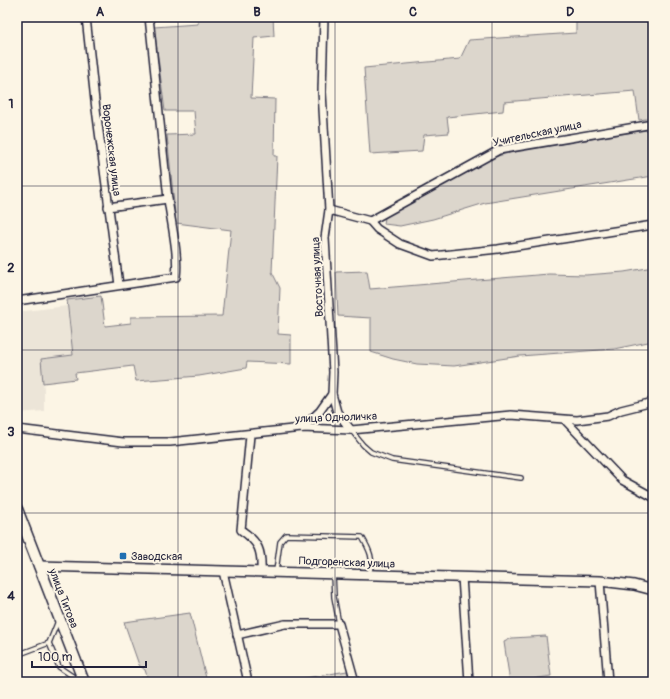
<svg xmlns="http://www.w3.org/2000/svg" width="670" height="699" viewBox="0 0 670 699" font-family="Pangolin,sans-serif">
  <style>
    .built { fill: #ece5d8 }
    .green { fill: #dcd6cc; stroke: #7f7c84 }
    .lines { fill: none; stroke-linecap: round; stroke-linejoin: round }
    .service-casing { stroke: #22223b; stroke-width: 6 }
    .minor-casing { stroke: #22223b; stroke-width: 10 }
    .tertiary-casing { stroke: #22223b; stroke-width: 12 }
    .secondary-casing { stroke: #22223b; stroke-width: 13 }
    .service { stroke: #fcf5e5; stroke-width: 3.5 }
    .minor { stroke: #fcf5e5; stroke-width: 7 }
    .tertiary { stroke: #fcf5e5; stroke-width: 9 }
    .secondary { stroke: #fcf5e5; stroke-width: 10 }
    .grid { fill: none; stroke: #22223b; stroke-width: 1; stroke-opacity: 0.55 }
    .poi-dot { fill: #1f6fb2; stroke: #fcf5e5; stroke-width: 1.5 }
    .labels { text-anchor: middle; stroke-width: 4; stroke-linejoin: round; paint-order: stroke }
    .street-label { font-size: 11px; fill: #22223b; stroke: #fcf5e5 }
    .poi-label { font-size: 11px; fill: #22223b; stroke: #fcf5e5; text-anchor: start }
    .neatline { fill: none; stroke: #22223b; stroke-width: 1.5 }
    .grid-label { font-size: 13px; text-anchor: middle; font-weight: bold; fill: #22223b }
  </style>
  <rect width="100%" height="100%" fill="#fcf5e5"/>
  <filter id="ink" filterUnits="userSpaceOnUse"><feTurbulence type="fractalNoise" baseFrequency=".025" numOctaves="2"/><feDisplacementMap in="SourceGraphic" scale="8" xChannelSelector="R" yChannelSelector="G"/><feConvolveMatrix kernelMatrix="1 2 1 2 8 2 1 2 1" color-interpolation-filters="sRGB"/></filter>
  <g filter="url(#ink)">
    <path class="built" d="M 67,306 L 73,355 L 41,359 L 44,390 L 44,411 L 17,413 L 17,312 Z"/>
    <g class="green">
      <path d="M 198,17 L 273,17 L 274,36 L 254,38 L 251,98 L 275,99 L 274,156 L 277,156 L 272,272 L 280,288 L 278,334 L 291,335 L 291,364 L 247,362 L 246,368 L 199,376 L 136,381 L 133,366 L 75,373 L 76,379 L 43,383 L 41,359 L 73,355 L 67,300 L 101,296 L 105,326 L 131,323 L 131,317 L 222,316 L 231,230 L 176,223 L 167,135 L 196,134 L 194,111 L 165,111 L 154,27 L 198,24 Z"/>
      <path d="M 588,17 L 653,17 L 653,118 L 639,120 L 635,91 L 504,102 L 503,111 L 447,117 L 449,133 L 424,135 L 422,151 L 370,154 L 364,68 L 460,59 L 469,40 L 576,33 L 576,19 Z"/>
      <path d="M 653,129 L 653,176 L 485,203 L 433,219 L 400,226 L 384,224 L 385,217 L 494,157 L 516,151 Z"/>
      <path d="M 653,267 L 653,341 L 614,349 L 520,356 L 454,366 L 417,364 L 393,359 L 371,352 L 371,318 L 338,316 L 336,272 L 367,271 L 370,289 L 549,274 L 586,275 L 624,272 Z"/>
      <path d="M 190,613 L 207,682 L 142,682 L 141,678 L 147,676 L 145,670 L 139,665 L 124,622 Z"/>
      <path d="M 546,636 L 551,676 L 533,679 L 533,682 L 510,682 L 504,642 L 512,638 Z"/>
      <path d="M 347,671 L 350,682 L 282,682 Z"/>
    </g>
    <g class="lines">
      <g class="service-casing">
        <g id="service">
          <path d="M 351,430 L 363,445 L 371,452 L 392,460 L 521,478"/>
          <path d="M 276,571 L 280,542 L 286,535 L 362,537 C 369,549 375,560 369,573"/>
          <path d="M 333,574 L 334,597 L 339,624"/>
          <path d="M 58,621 L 49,643 L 59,667 L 81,682"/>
          <path d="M 17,655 L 49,643"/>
        </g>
      </g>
      <g class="minor-casing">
        <g id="minor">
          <path d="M 86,17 L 95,101 L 119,285"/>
          <path d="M 108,207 L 168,199 L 149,17"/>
          <path d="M 329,210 L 370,221 L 377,229 L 400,244 L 433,256 L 498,249 L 653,225"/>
          <path d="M 370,221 L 499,150 L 653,124"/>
          <path d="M 17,301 L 176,277 C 179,255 171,222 168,199"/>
          <path d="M 332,394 L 337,412 L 351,430"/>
          <path d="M 566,421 L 622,480 L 653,497"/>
          <path d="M 302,428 L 320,411 L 332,394 L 333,372 L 325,238 L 329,210 L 322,92 L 324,17"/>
          <path d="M 17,429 L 123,442 L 170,442 L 302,428 L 351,430 L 511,415 L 577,420 L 608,416 L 621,410 L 653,402"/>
          <path d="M 250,435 L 241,530 C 259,542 262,551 261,572"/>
          <path d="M 223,571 L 248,682"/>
          <path d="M 462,577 L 469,682"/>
          <path d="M 600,581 L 608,682"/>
          <path d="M 237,635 L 285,624 L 339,624 L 355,682"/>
        </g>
      </g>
      <g class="tertiary-casing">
        <path id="tertiary" d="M 39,566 L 600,581 L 634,585 L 653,590"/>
      </g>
      <g class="secondary-casing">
        <path id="secondary" d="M 17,509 L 84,682"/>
      </g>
      <use href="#service" class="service"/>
      <use href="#minor" class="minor"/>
      <use href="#tertiary" class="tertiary"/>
      <use href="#secondary" class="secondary"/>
    </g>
  </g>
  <path class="grid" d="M 178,17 L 178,682M 335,17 L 335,682M 492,17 L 492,682M 17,186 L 653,186M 17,350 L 653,350M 17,513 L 653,513"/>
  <rect class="poi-dot" x="119" y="552" width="8" height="8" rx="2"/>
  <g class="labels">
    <g class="street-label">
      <text transform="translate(537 133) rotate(-12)" y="4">Учительская улица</text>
      <text transform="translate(112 150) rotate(83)" y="4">Воронежская улица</text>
      <text transform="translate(317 277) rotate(-93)" y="4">Восточная улица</text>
      <text transform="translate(336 417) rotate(-2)" y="4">улица Одноличка</text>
      <text transform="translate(347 562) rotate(2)" y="4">Подгоренская улица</text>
      <text transform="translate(64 598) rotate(69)" y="4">улица Титова</text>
    </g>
    <g class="poi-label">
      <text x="131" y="560">Заводская</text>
    </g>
  </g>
  <rect width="670" height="699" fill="none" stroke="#fcf5e5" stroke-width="44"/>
  <path d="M32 661v6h114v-6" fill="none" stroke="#22223b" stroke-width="2"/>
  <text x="38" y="661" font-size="12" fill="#22223b" stroke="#fcf5e5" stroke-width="3" paint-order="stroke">100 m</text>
  <rect x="22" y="22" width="626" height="655" class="neatline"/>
  <g class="grid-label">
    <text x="100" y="16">A</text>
    <text x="257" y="16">B</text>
    <text x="413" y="16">C</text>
    <text x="570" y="16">D</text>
    <text x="11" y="108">1</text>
    <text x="11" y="272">2</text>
    <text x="11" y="436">3</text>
    <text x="11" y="600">4</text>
  </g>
</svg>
